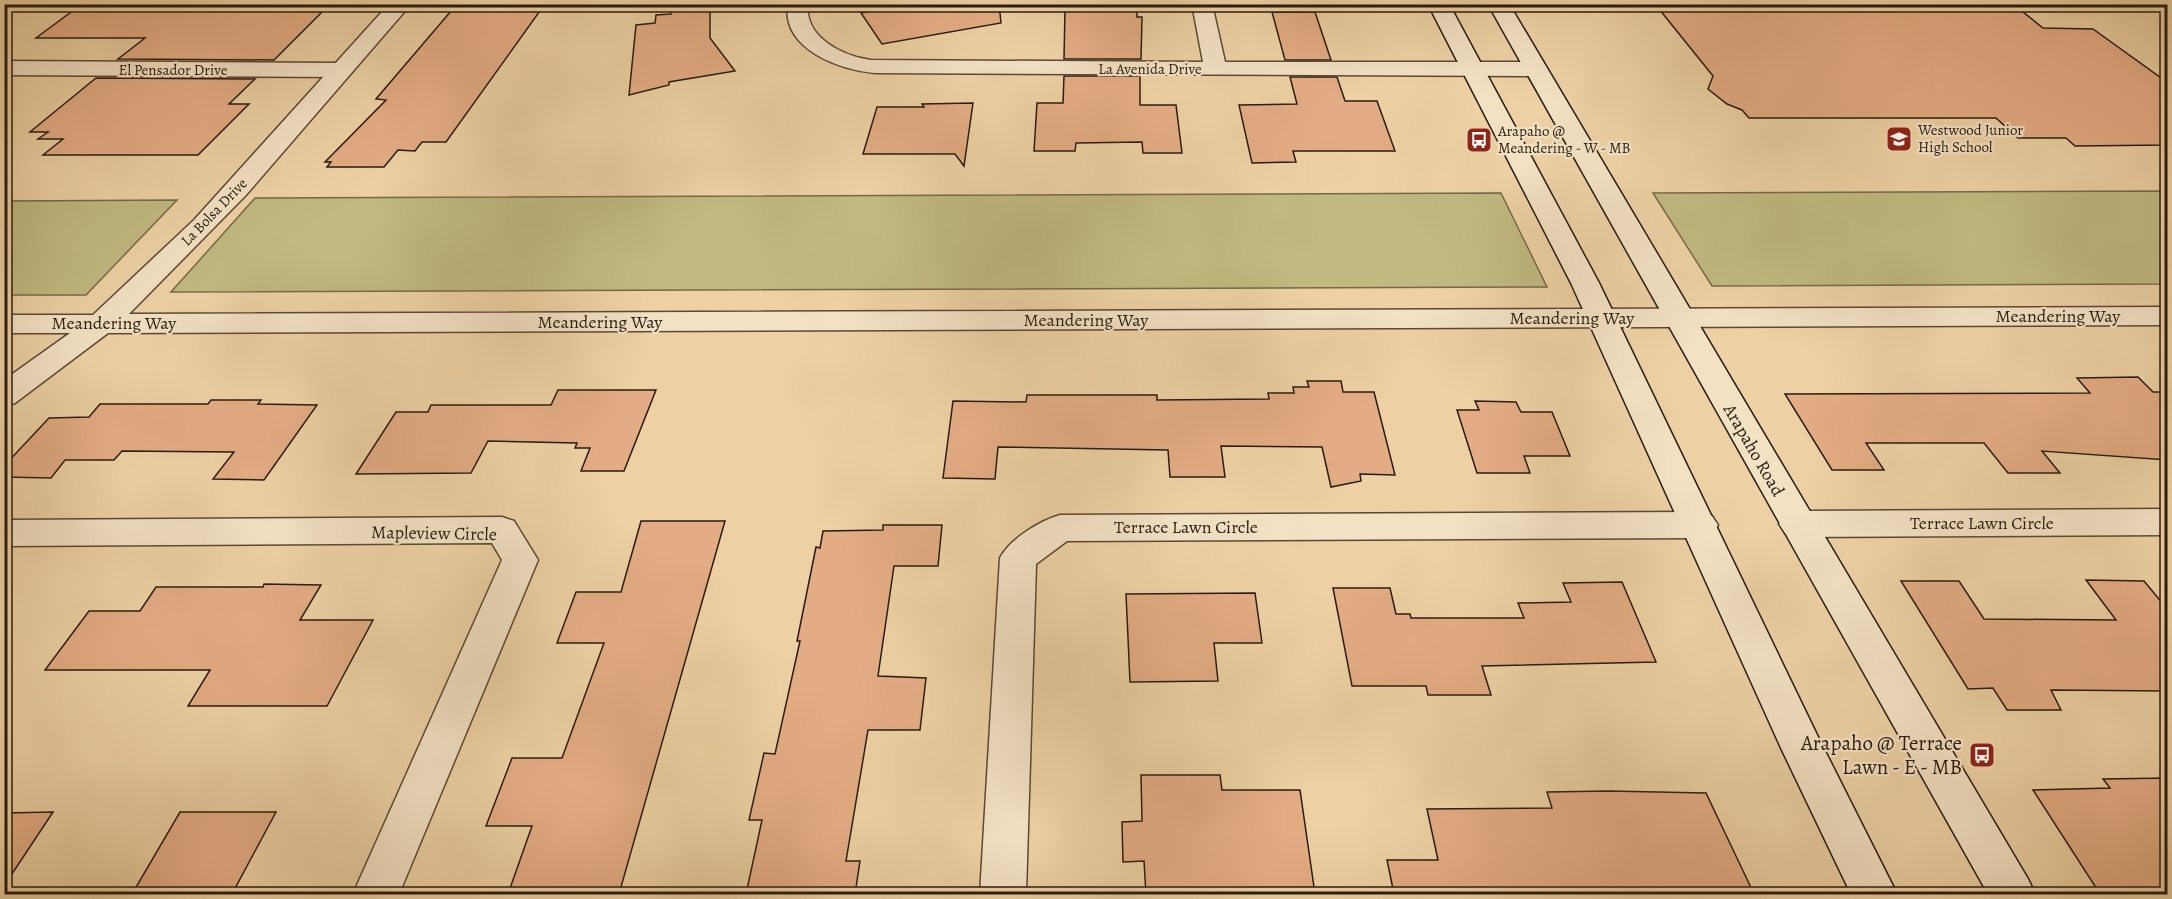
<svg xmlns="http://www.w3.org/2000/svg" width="2172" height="899" viewBox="0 0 2172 899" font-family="Alegreya,serif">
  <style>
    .green { fill: #c0b980; stroke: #746a48; stroke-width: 1.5 }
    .building { fill: #e4ac84; stroke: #271c11; stroke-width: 1.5 }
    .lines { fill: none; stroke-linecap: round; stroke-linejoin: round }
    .minor-casing { stroke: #584936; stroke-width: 3 }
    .tertiary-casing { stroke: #584936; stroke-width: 3 }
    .secondary-casing { stroke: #271c11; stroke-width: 3 }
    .minor { fill: #f3e1c4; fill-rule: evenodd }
    .tertiary { fill: #f3e1c4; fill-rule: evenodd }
    .secondary { fill: #f3e1c4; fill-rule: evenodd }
    .labels { text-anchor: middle; stroke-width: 4.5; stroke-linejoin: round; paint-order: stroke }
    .far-street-label { font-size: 15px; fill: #271c11; stroke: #f3e1c4 }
    .far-poi-label { font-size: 15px; fill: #271c11; stroke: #f3e1c4; text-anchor: start }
    .street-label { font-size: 18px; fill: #271c11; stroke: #f3e1c4 }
    .near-poi-label { font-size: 21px; fill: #271c11; stroke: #f3e1c4; text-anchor: end }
  </style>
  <rect width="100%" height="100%" fill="#edd1a4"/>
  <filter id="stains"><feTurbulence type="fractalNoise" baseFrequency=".00333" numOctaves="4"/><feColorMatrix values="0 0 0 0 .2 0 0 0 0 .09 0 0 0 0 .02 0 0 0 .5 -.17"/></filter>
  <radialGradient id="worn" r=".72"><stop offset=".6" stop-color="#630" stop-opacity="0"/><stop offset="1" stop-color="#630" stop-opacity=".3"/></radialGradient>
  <g class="green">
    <path d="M 2167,191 L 2167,284 L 1712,286 L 1653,193 Z"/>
    <path d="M 1501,193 L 1547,287 L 171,292 L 255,198 Z"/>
    <path d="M 177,200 L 86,295 L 5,295 L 5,201 Z"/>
  </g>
  <g class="building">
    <path d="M 82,4 L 330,4 L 274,60 L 118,59 L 145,38 L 36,38 Z"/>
    <path d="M 457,4 L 509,4 L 506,9 L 542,8 L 446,142 L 422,142 L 415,151 L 398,150 L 384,167 L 327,167 L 331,162 L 325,162 L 386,100 L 376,99 Z"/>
    <path d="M 672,4 L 710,4 L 710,38 L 735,71 L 669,82 L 669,85 L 629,95 L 636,25 L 655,23 L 656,15 L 671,14 Z"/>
    <path d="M 907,4 L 999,4 L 1001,23 L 882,44 L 861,13 Z"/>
    <path d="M 1655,4 L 2013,4 L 2043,28 L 2093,29 L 2168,83 L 2168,145 L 2075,146 L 2066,138 L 2018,138 L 1996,118 L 1749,118 L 1742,110 L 1727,104 L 1708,89 L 1713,76 Z"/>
    <path d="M 1137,9 L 1137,17 L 1142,17 L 1141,59 L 1064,59 L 1065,10 Z"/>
    <path d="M 1272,12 L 1315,12 L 1331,60 L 1285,60 Z"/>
    <path d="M 1064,76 L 1140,76 L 1140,105 L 1176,105 L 1182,153 L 1143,153 L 1142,142 L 1076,143 L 1075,151 L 1034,151 L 1037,103 L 1063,103 Z"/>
    <path d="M 1290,77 L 1337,77 L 1345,101 L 1377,101 L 1395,151 L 1293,151 L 1296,162 L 1252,163 L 1239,105 L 1297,104 Z"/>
    <path d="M 96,78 L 255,79 L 229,104 L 249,104 L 198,155 L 43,155 L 63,139 L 38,139 L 48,132 L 30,132 Z"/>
    <path d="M 973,103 L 964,166 L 955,154 L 863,154 L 877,107 L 924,107 L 922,104 Z"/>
    <path d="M 2138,377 L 2153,392 L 2168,392 L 2168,460 L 2042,451 L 2060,473 L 2008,473 L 1984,443 L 1866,443 L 1884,470 L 1832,470 L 1785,394 L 2090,393 L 2077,378 Z"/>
    <path d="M 1307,381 L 1341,381 L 1343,392 L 1374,392 L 1395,475 L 1360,474 L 1361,481 L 1331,487 L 1322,447 L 1221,446 L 1225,477 L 1170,477 L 1168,450 L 998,447 L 995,479 L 943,478 L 953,401 L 1026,402 L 1027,395 L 1157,395 L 1157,400 L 1269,399 L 1268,393 L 1294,393 L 1293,387 L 1309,387 Z"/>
    <path d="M 558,390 L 656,390 L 624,471 L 581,471 L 590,448 L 575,448 L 577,443 L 488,441 L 471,473 L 356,474 L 396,412 L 428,412 L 431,405 L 551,405 Z"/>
    <path d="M 211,400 L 261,400 L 258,404 L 317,405 L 264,480 L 213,479 L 234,452 L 122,451 L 114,460 L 65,460 L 51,478 L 4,477 L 4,466 L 49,418 L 89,417 L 100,404 L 208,404 Z"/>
    <path d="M 1475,401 L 1516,402 L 1521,412 L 1552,412 L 1570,456 L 1524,456 L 1530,473 L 1477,473 L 1457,410 L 1479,410 Z"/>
    <path d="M 641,521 L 725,521 L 619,894 L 508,894 L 532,826 L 486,826 L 512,758 L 562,758 L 604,643 L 557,643 L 576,592 L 621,592 Z"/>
    <path d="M 883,525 L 942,525 L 938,566 L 894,566 L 878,676 L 926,678 L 920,730 L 868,730 L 846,861 L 860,861 L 855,894 L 746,894 L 762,820 L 749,820 L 764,753 L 775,754 L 800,641 L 797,641 L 816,547 L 820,548 L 823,531 L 883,530 Z"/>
    <path d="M 2086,580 L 2144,581 L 2168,610 L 2168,691 L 2051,690 L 2061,710 L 2007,710 L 1993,688 L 1968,689 L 1901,581 L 1959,581 L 1984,619 L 2116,620 Z"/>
    <path d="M 1622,582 L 1656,662 L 1482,666 L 1491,695 L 1428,695 L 1426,686 L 1352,686 L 1333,588 L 1390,588 L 1396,614 L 1410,614 L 1411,618 L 1524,618 L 1518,603 L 1571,602 L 1563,583 Z"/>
    <path d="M 264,584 L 321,585 L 300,620 L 373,620 L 327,706 L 188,706 L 210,670 L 45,670 L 89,611 L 140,611 L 156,587 L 263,587 Z"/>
    <path d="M 1255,593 L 1262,643 L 1214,643 L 1218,681 L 1130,682 L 1126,594 Z"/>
    <path d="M 1141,775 L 1220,775 L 1222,790 L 1300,790 L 1315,894 L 1146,894 L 1144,861 L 1123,862 L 1122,822 L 1142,821 Z"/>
    <path d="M 2168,778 L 2168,894 L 2100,894 L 2033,790 L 2110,788 L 2103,779 Z"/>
    <path d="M 1609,791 L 1706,793 L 1754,894 L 1394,894 L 1387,860 L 1438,860 L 1427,809 L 1552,808 L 1547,792 Z"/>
    <path d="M 53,812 L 4,886 L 4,813 Z"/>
    <path d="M 180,812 L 276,812 L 232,894 L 132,894 Z"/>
  </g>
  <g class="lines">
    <g class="minor-casing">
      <g id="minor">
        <path d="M 788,4 L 808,4 C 804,37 842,56 871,60 L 1203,62 L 1192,4 L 1212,4 L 1225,62 L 1536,62 L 1544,64 L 1547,69 L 1544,74 L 1536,76 L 875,73 C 840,70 781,49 788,4 Z"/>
        <path d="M 4,61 L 341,63 L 349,65 L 352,70 L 349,75 L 341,77 L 4,75 Z"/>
        <path d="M 2168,509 L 2168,535 L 1797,537 L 1785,533 L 1779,524 L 1785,515 L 1797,511 Z"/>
        <path d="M 1700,512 L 1712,516 L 1718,525 L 1712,534 L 1700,538 L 1067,541 L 1036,564 L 1026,894 L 980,894 L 1000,558 C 1010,539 1039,521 1060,515 Z"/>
        <path d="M 502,517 L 514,521 L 538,560 L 399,894 L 353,894 L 502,560 L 492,543 L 4,546 L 4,520 Z"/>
      </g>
    </g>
    <g class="tertiary-casing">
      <path id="tertiary" d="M 389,4 L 411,4 L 246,195 L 129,314 L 2168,307 L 2168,325 L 108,333 L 15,403 L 4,406 L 4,380 L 70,333 L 4,333 L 4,315 L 93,315 L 194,220 Z"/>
    </g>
    <g class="secondary-casing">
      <g id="secondary">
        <path d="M 1428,4 L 1449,4 L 1599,283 L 1817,735 L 1897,894 L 1851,894 L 1781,748 L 1571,283 Z"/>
        <path d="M 1488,4 L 1509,4 L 2028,879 L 2035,894 L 1988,894 Z"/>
      </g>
    </g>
    <use href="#minor" class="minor"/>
    <use href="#tertiary" class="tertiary"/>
    <use href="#secondary" class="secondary"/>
  </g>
  <defs>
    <g id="school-square" transform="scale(1.35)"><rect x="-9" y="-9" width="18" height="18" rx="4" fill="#8f2418" stroke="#f3e1c4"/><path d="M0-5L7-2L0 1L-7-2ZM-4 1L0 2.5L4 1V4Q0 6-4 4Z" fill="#fff"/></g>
    <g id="bus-square" transform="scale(1.35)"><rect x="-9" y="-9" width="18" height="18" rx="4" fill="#8f2418" stroke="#f3e1c4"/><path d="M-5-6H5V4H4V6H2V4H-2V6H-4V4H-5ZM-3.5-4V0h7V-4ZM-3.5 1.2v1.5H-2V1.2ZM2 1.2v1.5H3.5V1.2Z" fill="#fff"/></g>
  </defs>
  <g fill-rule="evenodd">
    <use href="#school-square" x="1899" y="139"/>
    <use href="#bus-square" x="1479" y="140"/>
    <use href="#bus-square" x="1982" y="755"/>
  </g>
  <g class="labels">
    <g class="far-street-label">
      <text x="1150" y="74">La Avenida Drive</text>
      <text x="173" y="75">El Pensador Drive</text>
      <text transform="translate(214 212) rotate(-46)" y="5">La Bolsa Drive</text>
    </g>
    <g class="far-poi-label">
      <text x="1918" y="135">Westwood Junior<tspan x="1918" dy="17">High School</tspan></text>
      <text x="1498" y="136">Arapaho @<tspan x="1498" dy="17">Meandering - W - MB</tspan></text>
    </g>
    <g class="street-label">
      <text x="2058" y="322">Meandering Way</text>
      <text x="1572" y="324">Meandering Way</text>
      <text x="1086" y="326">Meandering Way</text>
      <text x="600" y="328">Meandering Way</text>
      <text x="114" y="329">Meandering Way</text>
      <text transform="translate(1754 450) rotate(60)" y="6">Arapaho Road</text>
      <text x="1982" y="529">Terrace Lawn Circle</text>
      <text x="1186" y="533">Terrace Lawn Circle</text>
      <text transform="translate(434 533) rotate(1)" y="6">Mapleview Circle</text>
    </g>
    <g class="near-poi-label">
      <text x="1962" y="750">Arapaho @ Terrace<tspan x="1962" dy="24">Lawn - E - MB</tspan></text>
    </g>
  </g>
  <rect width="2172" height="899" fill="none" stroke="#edd1a4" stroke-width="24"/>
  <rect x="6" y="6" width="2160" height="887" fill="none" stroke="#271c11" stroke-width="3"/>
  <rect x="12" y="12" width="2148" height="875" fill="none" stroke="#271c11" stroke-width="1.5"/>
  <rect width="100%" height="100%" filter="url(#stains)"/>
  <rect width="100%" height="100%" fill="url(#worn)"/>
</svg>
